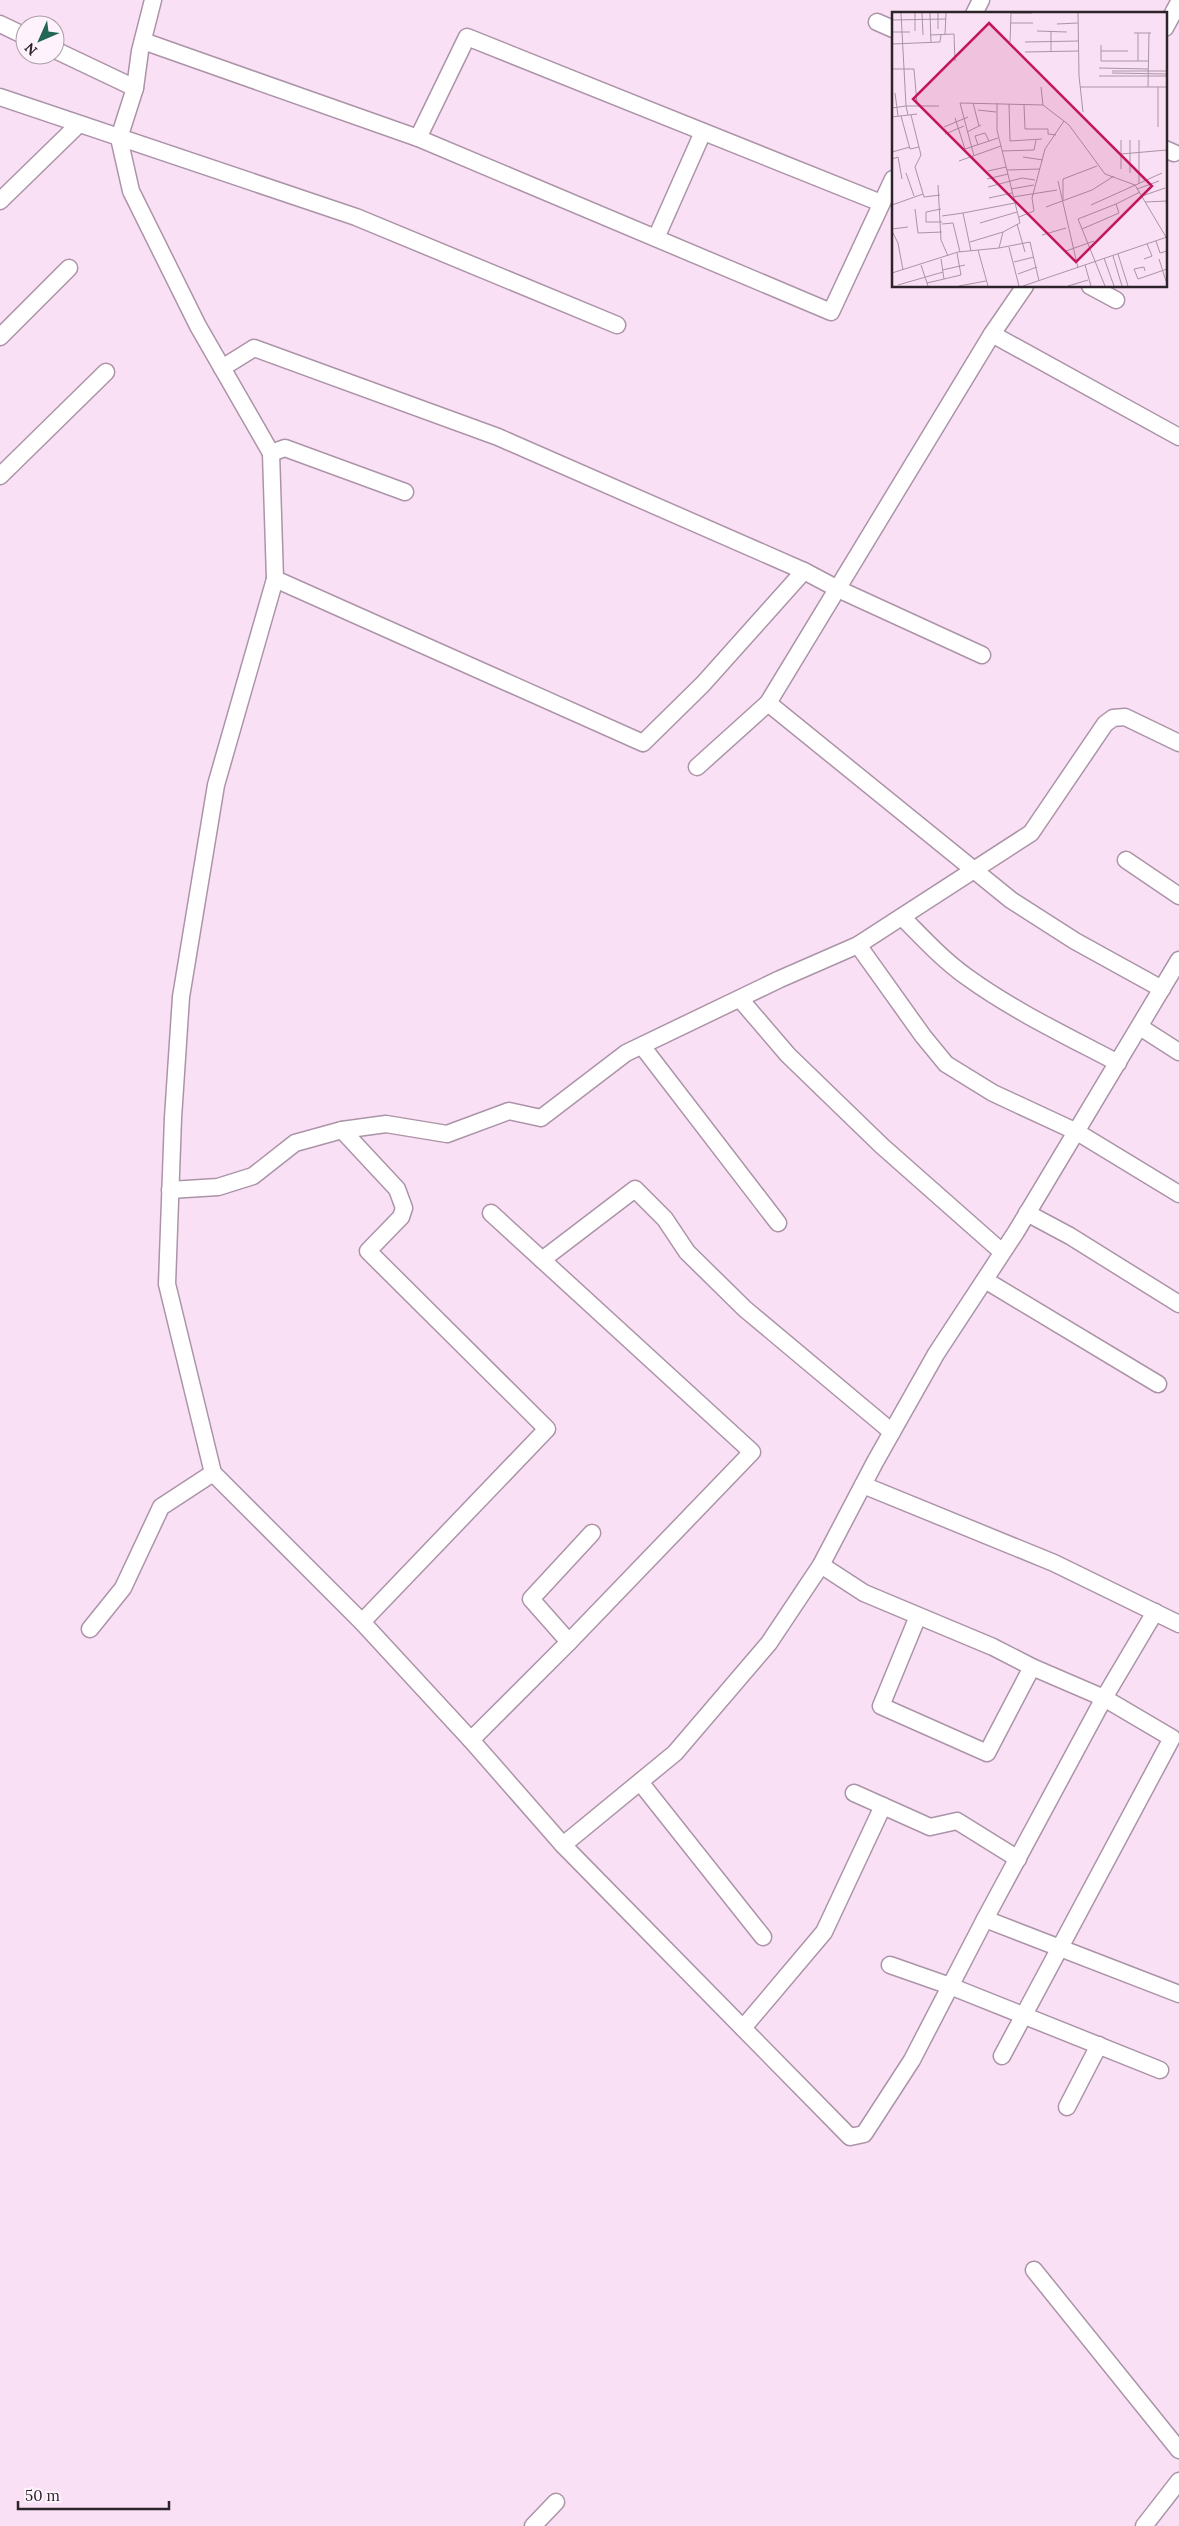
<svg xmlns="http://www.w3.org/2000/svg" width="1179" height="2526" viewBox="0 0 1179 2526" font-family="Lora,serif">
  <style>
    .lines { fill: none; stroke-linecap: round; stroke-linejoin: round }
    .street-casing { stroke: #ac94a8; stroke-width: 19 }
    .street { stroke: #fff; stroke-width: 16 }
    .inset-road { fill: none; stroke: #a895a4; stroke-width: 1 }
    .view { fill: #c2185b; fill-opacity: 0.15; stroke: #c2185b; stroke-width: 2.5 }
    .inset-edge { fill: none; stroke: #2d242b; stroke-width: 2.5 }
  </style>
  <rect width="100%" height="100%" fill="#fae0f5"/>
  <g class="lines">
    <g class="street-casing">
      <g id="street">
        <path d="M 153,0 L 140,51 L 135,88 L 119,138 L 131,191 L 198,326 L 271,453 L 275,579 L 216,785 L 181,997 L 173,1118 L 167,1284 L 213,1473 L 362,1622 L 471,1740 L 563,1845 L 850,2137 L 864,2134 L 912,2060 L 985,1919 L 1104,1698 L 1155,1612"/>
        <path d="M 974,14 L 981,0"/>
        <path d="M 877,22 L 893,29"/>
        <path d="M 0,24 L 25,36"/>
        <path d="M 1165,28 L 1179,2"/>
        <path d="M 143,41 L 418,138 L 467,37 L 881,203"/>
        <path d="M 55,50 L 135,88"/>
        <path d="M 0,97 L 356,217 L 617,325"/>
        <path d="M 418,138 L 831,312 L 893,179"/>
        <path d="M 1165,149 L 1174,153"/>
        <path d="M 0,201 L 78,125"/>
        <path d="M 656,238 L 703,132"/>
        <path d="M 1090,286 L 1116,300"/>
        <path d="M 992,334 L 1179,437"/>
        <path d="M 0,337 L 69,268"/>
        <path d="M 222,368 L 254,348 L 498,437 L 804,571 L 838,589 L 982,655"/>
        <path d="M 271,453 L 285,448 L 405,492"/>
        <path d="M 0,476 L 106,372"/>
        <path d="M 275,579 L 643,743 L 703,684 L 804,571"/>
        <path d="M 768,703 L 1011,900 L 1075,941 L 1162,989"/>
        <path d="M 697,767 L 768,703 L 992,334 L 1025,286"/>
        <path d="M 1126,860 L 1179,896"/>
        <path d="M 902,917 C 923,938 943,960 967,977 C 1014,1011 1067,1036 1118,1063"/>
        <path d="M 858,945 L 923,1036 L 946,1064 L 993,1093 L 1077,1132 L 1179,1194"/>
        <path d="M 740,999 L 788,1055 L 882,1146 L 1002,1252"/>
        <path d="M 1140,1027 L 1179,1052"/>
        <path d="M 642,1046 L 778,1223"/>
        <path d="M 342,1130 L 397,1189 L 404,1208 L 401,1217 L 368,1251 L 547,1429 L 362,1622"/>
        <path d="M 170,1190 L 218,1187 L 253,1176 L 295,1143 L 342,1130 L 386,1124 L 447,1134 L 509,1111 L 541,1118 L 626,1053 L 780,979 L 858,945 L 1031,833 L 1105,724 L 1113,718 L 1125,717 L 1179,743"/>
        <path d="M 1027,1213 L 1070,1236 L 1179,1304"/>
        <path d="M 542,1260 L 635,1189 L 665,1219 L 687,1252 L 745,1309 L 892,1432"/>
        <path d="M 985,1280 L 1158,1384"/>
        <path d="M 863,1485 L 1054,1563 L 1179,1624"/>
        <path d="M 821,1565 L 864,1593 L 993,1647 L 1032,1667 L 1104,1698 L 1172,1738 L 1002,2056"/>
        <path d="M 918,1616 L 881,1706 L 987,1753 L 1032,1667"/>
        <path d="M 90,1629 L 123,1588 L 161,1507 L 213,1473"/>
        <path d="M 569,1642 L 531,1599 L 592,1533"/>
        <path d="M 471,1740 L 569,1642 L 752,1452 L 491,1213"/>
        <path d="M 640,1782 L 763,1937"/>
        <path d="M 854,1793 L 930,1827 L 957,1821 L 1018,1859"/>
        <path d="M 563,1845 L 675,1753 L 769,1643 L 821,1565 L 875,1462 L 936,1354 L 1016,1232 L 1179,960"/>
        <path d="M 985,1919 L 1179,1994"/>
        <path d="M 890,1965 L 950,1986 L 1160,2070"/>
        <path d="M 743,2028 L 824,1932 L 883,1806"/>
        <path d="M 1067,2107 L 1099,2045"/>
        <path d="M 1034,2270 L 1179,2450"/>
        <path d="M 533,2526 L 556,2502"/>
        <path d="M 1144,2526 L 1179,2481"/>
      </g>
    </g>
    <use href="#street" class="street"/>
  </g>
  <g transform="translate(892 12)">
    <rect width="275" height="275" fill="#fae0f5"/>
    <path class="inset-road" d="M 23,1 L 23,19M 30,1 L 31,23M 38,1 L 39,31M 46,1 L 46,17M 119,1 L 140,1M 186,1 L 187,64 L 191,100M 0,8 L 54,7M 119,11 L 141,11M 165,12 L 186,11M 145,19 L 175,20M 159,19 L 159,40M 0,20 L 18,20M 242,21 L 259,21M 53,22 L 54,1M 38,23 L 62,22 L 63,49M 118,30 L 119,1M 133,30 L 187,29M 0,32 L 48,30 L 49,23M 209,33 L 209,49 L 256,49M 209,39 L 236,39M 133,40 L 187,39M 246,49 L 246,21M 207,56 L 256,57M 0,57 L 22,57 L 25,92M 220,59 L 275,59M 220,61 L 275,62M 207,64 L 275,64M 149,75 L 151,93M 188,75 L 275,75M 256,75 L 257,21M 3,81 L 6,104M 81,91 L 87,114M 117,92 L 118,129 L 150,127M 132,93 L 133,117 L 156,117 L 156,122 L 164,123M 0,96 L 14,94 L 9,1M 86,98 L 104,100M 16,103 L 14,94 L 47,94M 19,103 L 29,143 L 23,155 L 32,185 L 48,183M 9,104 L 18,137 L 27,135M 0,105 L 25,102M 63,106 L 73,137 L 106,126M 275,114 L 275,97M 52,115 L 76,105M 266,115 L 266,75M 75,120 L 89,113M 53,122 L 72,114M 86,133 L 83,124 L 93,121 L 97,129M 110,139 L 142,138 L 144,128M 0,140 L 18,135M 229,142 L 275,138M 82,144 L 68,91 L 151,93 L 177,113 L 213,162 L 243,173 L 274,225M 131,145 L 151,148M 0,147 L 6,145 L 10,167M 67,149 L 109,134M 229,157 L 229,128M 115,158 L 148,157M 96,159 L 114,155M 14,161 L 22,184M 238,161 L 238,128M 95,167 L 116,162M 166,169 L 186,256M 247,171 L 247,128M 46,173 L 49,228 L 56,244M 96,175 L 130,166 L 143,168M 119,177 L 142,173M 245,177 L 267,169M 250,184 L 273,176M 121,185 L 165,178M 97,186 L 120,181M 171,189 L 171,167 L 205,154M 253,190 L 275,189M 0,193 L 31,182M 199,193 L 270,161M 154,195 L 200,178 L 222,164M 23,197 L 26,221 L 50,220M 49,197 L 34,200 L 34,210 L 50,210M 71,201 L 123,191M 50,204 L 71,201 L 79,239M 127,205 L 142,199 L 140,186 L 153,137 L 172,109M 88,211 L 125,200M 50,212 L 61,211 L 68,240M 125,212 L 133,240M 0,217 L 16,215M 190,217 L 227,201 L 224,192 L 248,180M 0,219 L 6,231 L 11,258M 150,223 L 174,216M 264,229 L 268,241 L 275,239M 78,230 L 111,220M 117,235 L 127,274M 107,236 L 138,230 L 147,269M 86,238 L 96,274M 174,239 L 202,229M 226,242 L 236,274M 221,244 L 230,274M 212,246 L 222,274M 49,247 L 52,267M 252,247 L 260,244 L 255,232M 267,247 L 274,269M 122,250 L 142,245M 29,253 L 36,274M 193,253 L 199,274M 50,258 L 73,253M 253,259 L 252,255 L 242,257 L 246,267 L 275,257M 0,261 L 66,240 L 107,236 L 111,220 L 128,211 L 105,118 L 105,91M 126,262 L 145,255M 35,271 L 69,263 L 65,241M 6,273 L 51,260M 67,274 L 94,269M 131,274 L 275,225M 176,274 L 196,268M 213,274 L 186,207 L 224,192"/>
    <path class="view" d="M 97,11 L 260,174 L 184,250 L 21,87 Z"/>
    <rect width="275" height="275" class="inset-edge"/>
  </g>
  <g transform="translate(40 40) rotate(225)"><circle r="24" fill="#fef3fc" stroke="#aaa0a8"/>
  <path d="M0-4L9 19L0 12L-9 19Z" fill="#226657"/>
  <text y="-8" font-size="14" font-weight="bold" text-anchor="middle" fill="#2d242b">N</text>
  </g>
  <path d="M18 2501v8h151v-8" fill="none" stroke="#2d242b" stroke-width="2.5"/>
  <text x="25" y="2501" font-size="15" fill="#2d242b" stroke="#fef3fc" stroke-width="4" paint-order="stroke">50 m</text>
</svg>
